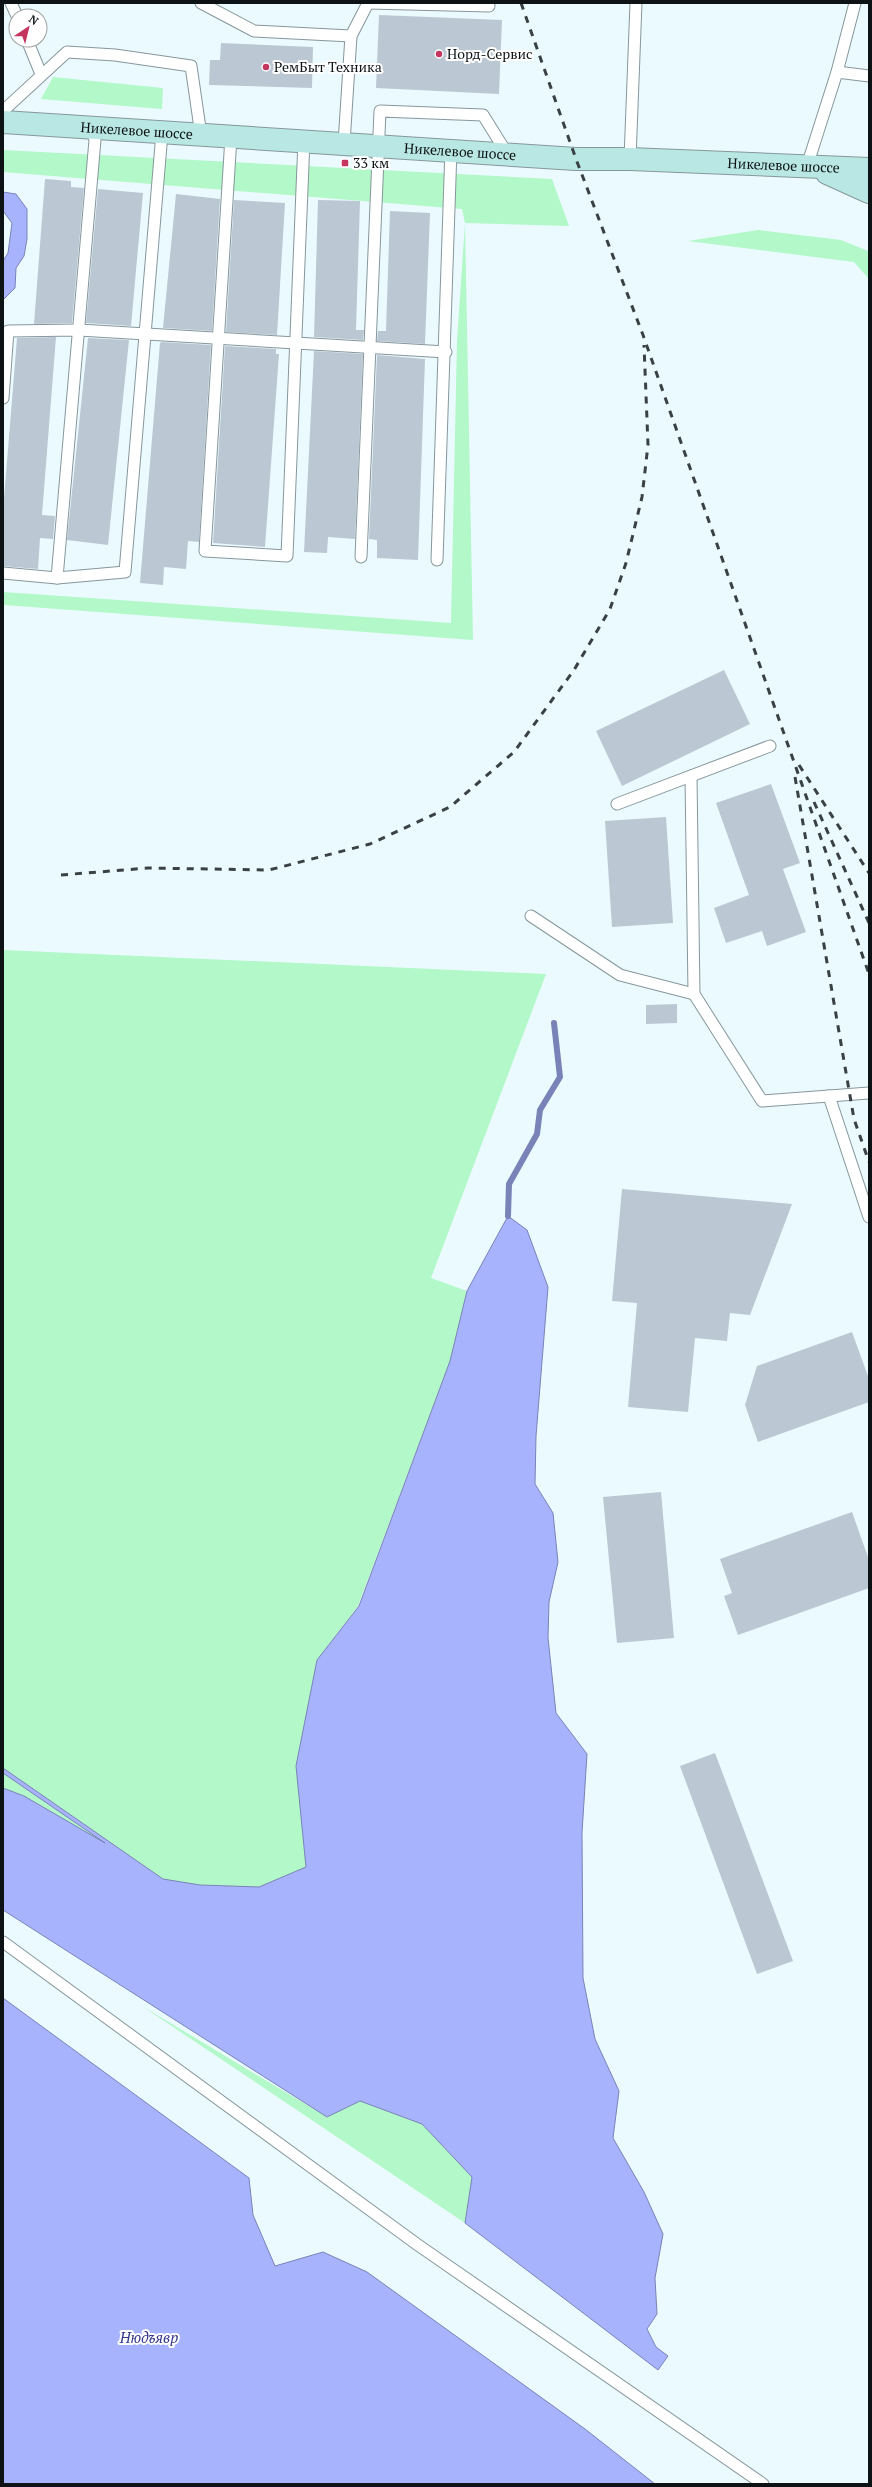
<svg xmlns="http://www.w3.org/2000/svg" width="872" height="2487" viewBox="0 0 872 2487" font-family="'PT Serif',serif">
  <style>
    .green { fill: #b2f8c8 }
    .water { fill: #a7b3fd; stroke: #7983b7 }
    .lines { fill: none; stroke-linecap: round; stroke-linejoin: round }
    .stream { stroke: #7983b7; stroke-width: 6 }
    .building { fill: #bbc7d3 }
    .lane-casing { stroke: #86979c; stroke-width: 13 }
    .secondary-casing { stroke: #86979c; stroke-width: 24 }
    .lane { stroke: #fff; stroke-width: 11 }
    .secondary { stroke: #b9e8e4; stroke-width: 22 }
    .rail { stroke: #394144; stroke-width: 3; stroke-dasharray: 7 7; stroke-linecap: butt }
    .poi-dot { fill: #c5365f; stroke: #fff; stroke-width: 1.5 }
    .labels { text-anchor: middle; stroke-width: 4; stroke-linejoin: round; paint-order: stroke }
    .poi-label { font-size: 14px; fill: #0d1315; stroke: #fff; text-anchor: start }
    .street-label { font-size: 14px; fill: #0d1315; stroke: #fff }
    .water-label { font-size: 15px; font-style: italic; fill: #35398c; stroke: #fff }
  </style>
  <rect width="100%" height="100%" fill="#ebfafe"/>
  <g class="green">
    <path d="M 53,77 L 163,88 L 162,109 L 41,99 Z"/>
    <path d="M 3,150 L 552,179 L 569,226 L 465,223 L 473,640 L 4,605 L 3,606 L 3,592 L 451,623 L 457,341 L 465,223 L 462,209 L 3,172 Z"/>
    <path d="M 758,230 L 841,240 L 868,251 L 869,279 L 854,262 L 688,241 Z"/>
    <path d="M 3,950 L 546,974 L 431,1278 L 467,1291 L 450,1361 L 358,1606 L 317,1660 L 296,1766 L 306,1867 L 259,1887 L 200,1885 L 163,1879 L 3,1768 Z"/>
    <path d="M 3,1773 L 112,1848 L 24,1796 L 3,1788 Z"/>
    <path d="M 142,2006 L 327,2117 L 360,2101 L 422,2124 L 472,2177 L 465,2223 Z"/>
  </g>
  <g class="water">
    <path d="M 3,192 L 16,194 L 27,209 L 27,239 L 24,256 L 16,268 L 15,288 L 3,300 L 3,261 L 8,253 L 12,223 L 3,211 Z"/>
    <path d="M 508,1216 L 527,1230 L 548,1287 L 536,1436 L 535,1484 L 553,1513 L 558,1562 L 549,1602 L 548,1638 L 556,1713 L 587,1754 L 582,1833 L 583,1978 L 595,2039 L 619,2091 L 613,2138 L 644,2192 L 663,2234 L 655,2278 L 657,2314 L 647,2329 L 656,2347 L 668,2356 L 658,2370 L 465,2223 L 472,2177 L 422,2124 L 360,2101 L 327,2117 L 3,1910 L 3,1788 L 24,1796 L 105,1843 L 3,1773 L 3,1768 L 163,1879 L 200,1885 L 259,1887 L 306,1867 L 296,1766 L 317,1660 L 359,1606 L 450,1361 L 467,1291 Z"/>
    <path d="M 3,1998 L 249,2178 L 253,2215 L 275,2266 L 323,2252 L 367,2272 L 585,2429 L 655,2484 L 3,2484 Z"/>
  </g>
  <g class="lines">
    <path class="stream" d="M 508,1216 L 509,1184 L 537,1134 L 540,1110 L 560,1077 L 554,1023"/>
  </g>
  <g class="building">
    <path d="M 379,15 L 502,20 L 499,94 L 376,88 Z"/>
    <path d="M 221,43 L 313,47 L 312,88 L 209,85 L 210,60 L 220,60 Z"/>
    <path d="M 45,179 L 71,181 L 71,187 L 84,188 L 72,323 L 34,324 Z"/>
    <path d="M 98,189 L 143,193 L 131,326 L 86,323 Z"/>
    <path d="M 176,194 L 220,199 L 212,331 L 163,328 Z"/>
    <path d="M 234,200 L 285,203 L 277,335 L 226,332 Z"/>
    <path d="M 318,200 L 360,201 L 356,330 L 364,330 L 363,340 L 314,337 Z"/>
    <path d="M 390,211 L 430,213 L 425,344 L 377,341 L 378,331 L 386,331 Z"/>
    <path d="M 56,337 L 42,515 L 55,516 L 53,539 L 40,538 L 38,569 L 3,566 L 3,511 L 17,338 Z"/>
    <path d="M 88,338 L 129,340 L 108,545 L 67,540 Z"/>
    <path d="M 162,342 L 211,345 L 199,542 L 188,541 L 186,569 L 164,567 L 163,585 L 140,583 L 160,343 Z"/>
    <path d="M 225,346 L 276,349 L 276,354 L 279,354 L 265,547 L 213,543 Z"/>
    <path d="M 314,351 L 363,354 L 355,539 L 328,537 L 327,553 L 304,552 Z"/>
    <path d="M 377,355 L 425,359 L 418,560 L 377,558 L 377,540 L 369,539 Z"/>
    <path d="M 724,670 L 750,724 L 622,786 L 596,731 Z"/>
    <path d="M 771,784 L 800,863 L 783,869 L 806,932 L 767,946 L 762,931 L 726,943 L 714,908 L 749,895 L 716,803 Z"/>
    <path d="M 666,817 L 673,923 L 612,927 L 605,821 Z"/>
    <path d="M 677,1004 L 677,1023 L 646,1024 L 646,1005 Z"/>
    <path d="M 622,1189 L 792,1204 L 750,1315 L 730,1313 L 727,1341 L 695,1338 L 688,1412 L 628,1407 L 637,1303 L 612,1301 Z"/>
    <path d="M 852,1332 L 869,1379 L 869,1402 L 758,1442 L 745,1405 L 757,1366 Z"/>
    <path d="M 661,1492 L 674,1638 L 617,1643 L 603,1497 Z"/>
    <path d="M 852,1512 L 869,1560 L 869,1588 L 738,1635 L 724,1596 L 732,1593 L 720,1559 Z"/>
    <path d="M 715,1753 L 793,1961 L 757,1974 L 680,1766 Z"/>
  </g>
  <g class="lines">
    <g class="lane-casing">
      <g id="lane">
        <path d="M 11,3 L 17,16"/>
        <path d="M 201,3 L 254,31 L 351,36"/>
        <path d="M 368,3 L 489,6"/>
        <path d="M 27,40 L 41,74"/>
        <path d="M 837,72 L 869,76"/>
        <path d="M 3,111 L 67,52 L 115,55 L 191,66 L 201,135"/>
        <path d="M 231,137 L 205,551 L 287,556 L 304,140"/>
        <path d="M 344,143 L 351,36 L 368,3"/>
        <path d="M 630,159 L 636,3"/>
        <path d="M 807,166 L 837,72 L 855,3"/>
        <path d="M 3,398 L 8,331 L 79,330 L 446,352"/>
        <path d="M 361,557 L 380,111 L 483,115 L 508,155"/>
        <path d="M 437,560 L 451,149"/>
        <path d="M 3,573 L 57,578 L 125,572 L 162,133"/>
        <path d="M 57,578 L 95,140 L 91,128"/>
        <path d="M 691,776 L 694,994 L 762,1101 L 869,1093"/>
        <path d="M 617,804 L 770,746"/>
        <path d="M 531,916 L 620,975 L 694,994"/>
        <path d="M 829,1096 L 869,1217"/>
        <path d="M 3,1942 L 418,2245 L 763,2484"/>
      </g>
    </g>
    <g class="secondary-casing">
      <g id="secondary">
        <path id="s1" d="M 3,122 L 576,159 L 630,159 L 869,169"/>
        <path d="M 827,173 L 869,192"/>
      </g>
    </g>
    <use href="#lane" class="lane"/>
    <use href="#secondary" class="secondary"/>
    <g class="rail">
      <path d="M 521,3 L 576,159 L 643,335 L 869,974"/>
      <path d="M 799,765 L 869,873"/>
      <path d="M 795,777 L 854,1119 L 869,1162"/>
      <path d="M 814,802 L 869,923"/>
      <path d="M 61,875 L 148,868 L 269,870 L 370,844 L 450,807 L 514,752 L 574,670 L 610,609 L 626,563 L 642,497 L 648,445 L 644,345"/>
    </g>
  </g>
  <g class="poi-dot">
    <circle cx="439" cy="54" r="4"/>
    <circle cx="266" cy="67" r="4"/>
    <rect x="341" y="159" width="8" height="8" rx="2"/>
  </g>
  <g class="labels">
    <g class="poi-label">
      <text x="447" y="59">Норд-Сервис</text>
      <text x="274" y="72">РемБыт Техника</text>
      <text x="353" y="168">33 км</text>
    </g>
    <g class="street-label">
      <text dy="5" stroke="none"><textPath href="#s1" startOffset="134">Никелевое шоссе</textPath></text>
      <text dy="5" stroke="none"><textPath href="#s1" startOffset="458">Никелевое шоссе</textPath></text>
      <text dy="5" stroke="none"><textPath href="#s1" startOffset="782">Никелевое шоссе</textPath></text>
    </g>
    <g class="water-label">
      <text x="149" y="2343">Нюдъявр</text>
    </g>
  </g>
  <rect width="872" height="2487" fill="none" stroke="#0d1315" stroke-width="8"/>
  <g transform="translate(28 28) rotate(35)"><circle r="19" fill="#ffffff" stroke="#9ea1a1"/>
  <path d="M0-3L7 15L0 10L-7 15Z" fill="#c5365f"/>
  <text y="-6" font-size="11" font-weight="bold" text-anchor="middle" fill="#0d1315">N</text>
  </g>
</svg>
